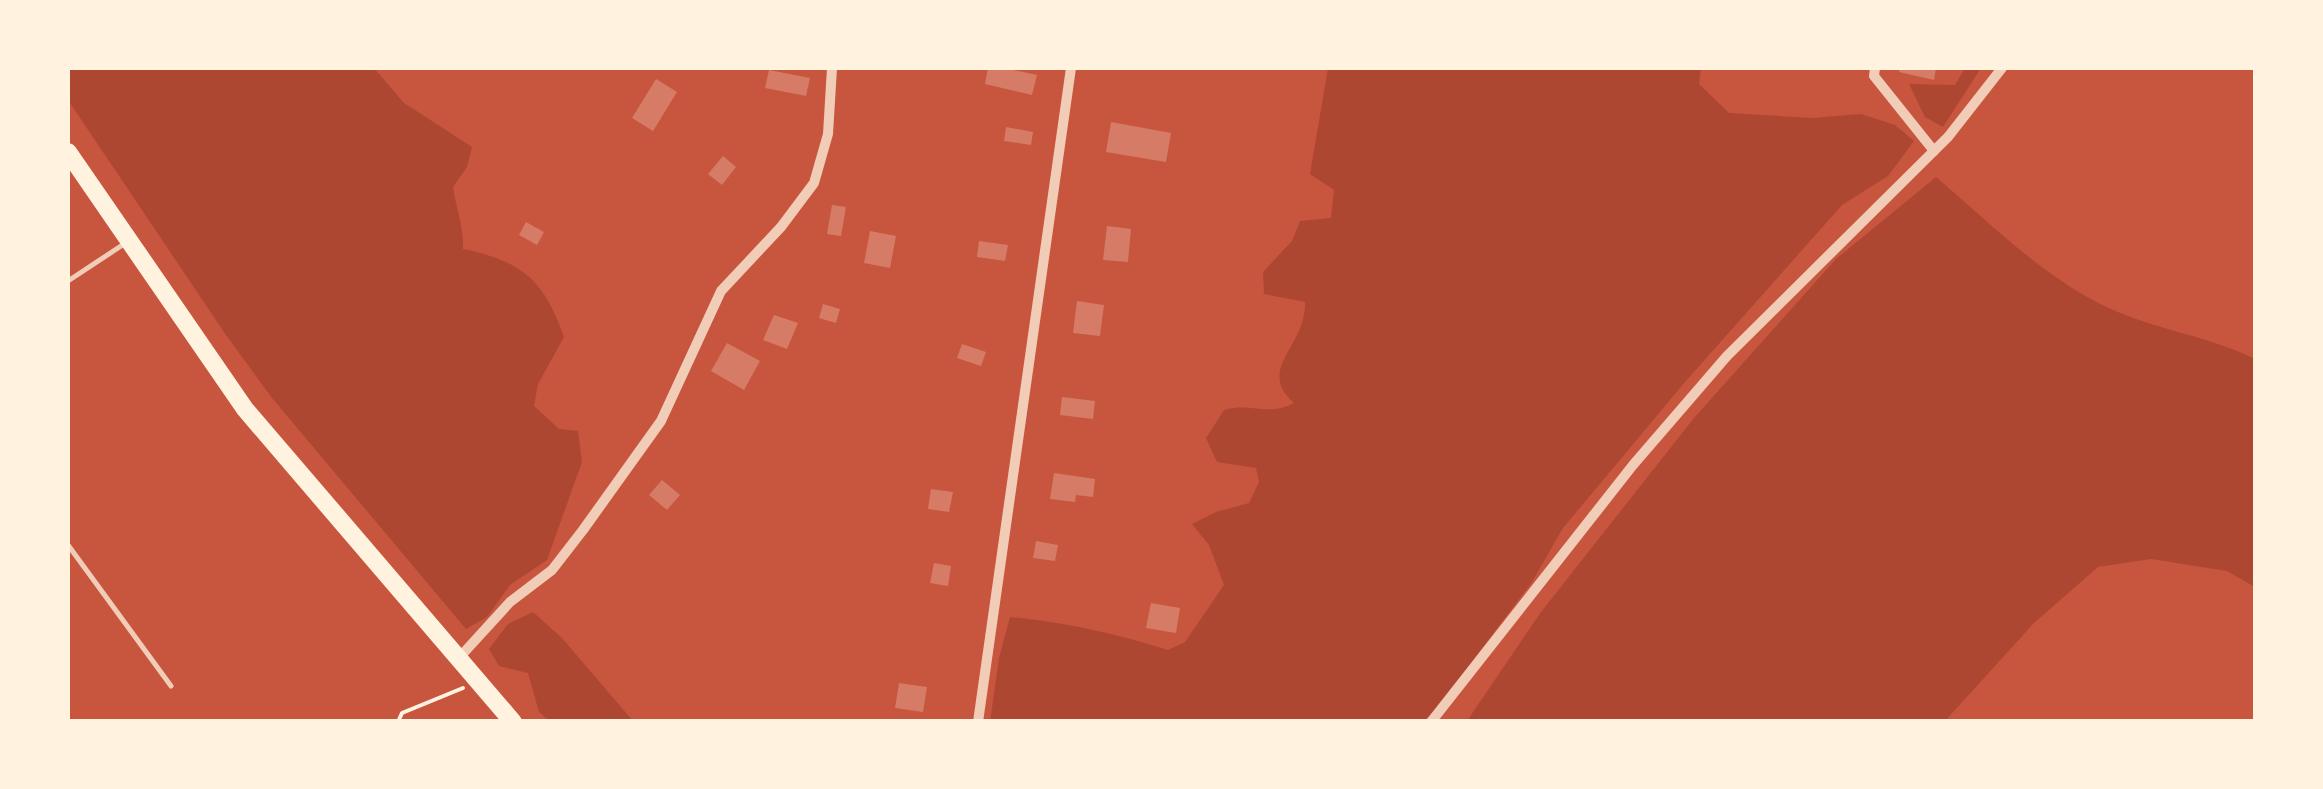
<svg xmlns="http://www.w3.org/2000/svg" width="2323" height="789" viewBox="0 0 2323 789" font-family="Manrope,sans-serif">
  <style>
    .green { fill: #ae4732 }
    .building { fill: #d67c66 }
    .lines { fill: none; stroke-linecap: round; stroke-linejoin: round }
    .path { stroke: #fff3e0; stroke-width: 4 }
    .service { stroke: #f1ccb7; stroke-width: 5 }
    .minor { stroke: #f1ccb7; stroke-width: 10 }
    .primary { stroke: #fff3e0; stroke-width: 18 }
  </style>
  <rect width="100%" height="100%" fill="#c8553d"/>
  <g class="green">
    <path d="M 68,68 L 374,68 L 404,103 L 472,147 L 467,167 L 453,187 C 456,209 464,227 463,249 C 522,261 544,280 564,337 L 538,384 L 534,406 L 559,429 L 578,431 L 582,462 L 547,560 L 510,585 L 487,617 L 466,629 L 272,398 L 226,335 L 68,100 Z"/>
    <path d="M 1328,68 L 1701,68 L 1699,84 L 1729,113 L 1811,118 L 1861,114 L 1895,125 L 1914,141 L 1888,176 L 1842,205 L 1685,382 L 1563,528 L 1532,582 L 1437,708 L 1423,721 L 990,722 L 999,658 L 1010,617 C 1065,622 1116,634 1168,650 L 1185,642 L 1224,585 L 1209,545 L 1192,524 L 1216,512 L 1249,503 L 1259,482 L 1256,468 L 1217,462 L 1206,438 L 1224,410 C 1252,402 1268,417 1294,403 C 1255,369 1307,346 1305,302 L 1264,294 L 1263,272 L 1292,241 L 1300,221 L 1331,218 L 1334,190 L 1310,174 Z"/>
    <path d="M 1965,68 L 1981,68 L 1943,127 L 1925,117 L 1909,84 L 1955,85 Z"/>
    <path d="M 1936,177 C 1990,223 2044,278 2109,308 C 2156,330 2209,336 2255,359 L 2255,587 L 2227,571 L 2151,559 L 2098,567 L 2034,623 L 1945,721 L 1467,721 L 1541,612 L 1694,418 L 1836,259 Z"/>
    <path d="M 533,612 L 562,638 L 633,721 L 549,721 L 539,712 L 528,673 L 499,666 L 489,649 L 508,624 Z"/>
  </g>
  <g class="building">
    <path d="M 988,68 L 1004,68 L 1037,75 L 1032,95 L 985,84 Z"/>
    <path d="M 1900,68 L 1936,68 L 1934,80 L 1899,72 Z"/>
    <path d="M 769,70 L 810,78 L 806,96 L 765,88 Z"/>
    <path d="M 656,79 L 677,92 L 653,131 L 632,118 Z"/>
    <path d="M 1111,122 L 1171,133 L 1166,162 L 1106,152 Z"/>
    <path d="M 1006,127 L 1033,132 L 1031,145 L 1004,141 Z"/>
    <path d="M 723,156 L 736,167 L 722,185 L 708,174 Z"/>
    <path d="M 832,205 L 846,207 L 841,236 L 827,234 Z"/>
    <path d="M 526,222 L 544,232 L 537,245 L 519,235 Z"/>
    <path d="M 1107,226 L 1131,229 L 1128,262 L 1103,260 Z"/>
    <path d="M 870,231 L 896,236 L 890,268 L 864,263 Z"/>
    <path d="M 979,241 L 1008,245 L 1005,261 L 977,257 Z"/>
    <path d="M 1077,301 L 1104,305 L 1100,336 L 1073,333 Z"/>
    <path d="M 823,304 L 840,309 L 836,323 L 819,318 Z"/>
    <path d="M 774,315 L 798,323 L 787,349 L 763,340 Z"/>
    <path d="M 727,343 L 760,361 L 744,390 L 711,371 Z"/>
    <path d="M 962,344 L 986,352 L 981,366 L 957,358 Z"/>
    <path d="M 1062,397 L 1095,401 L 1093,419 L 1060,415 Z"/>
    <path d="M 1054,473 L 1095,479 L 1093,497 L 1076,495 L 1075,502 L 1050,499 Z"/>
    <path d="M 662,480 L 680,495 L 667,510 L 649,495 Z"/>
    <path d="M 931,489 L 953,492 L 949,512 L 928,509 Z"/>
    <path d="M 1036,541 L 1058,545 L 1055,561 L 1033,558 Z"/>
    <path d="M 934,563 L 951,566 L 948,586 L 930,583 Z"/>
    <path d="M 1151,603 L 1180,608 L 1176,633 L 1146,628 Z"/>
    <path d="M 899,683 L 927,687 L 923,712 L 895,708 Z"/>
  </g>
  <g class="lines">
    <path class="path" d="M 398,722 L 402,713 L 463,688"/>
    <g class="service">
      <path d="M 68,281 L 124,244"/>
      <path d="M 68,545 L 171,686"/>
    </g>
    <g class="minor">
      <path d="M 1875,68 L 1874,76 L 1934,151"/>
      <path d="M 458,659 L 510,602 L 552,570 L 583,530 L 661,421 L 721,291 L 781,227 L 814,183 L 828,134 L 832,68"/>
      <path d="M 978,722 L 1071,68"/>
      <path d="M 1431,722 L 1633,465 L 1727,356 L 1948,137 L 2002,68"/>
    </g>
    <path class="primary" d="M 68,152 L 245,409 L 513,722"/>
  </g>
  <rect width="2323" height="789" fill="none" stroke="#fff3e0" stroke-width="140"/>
</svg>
